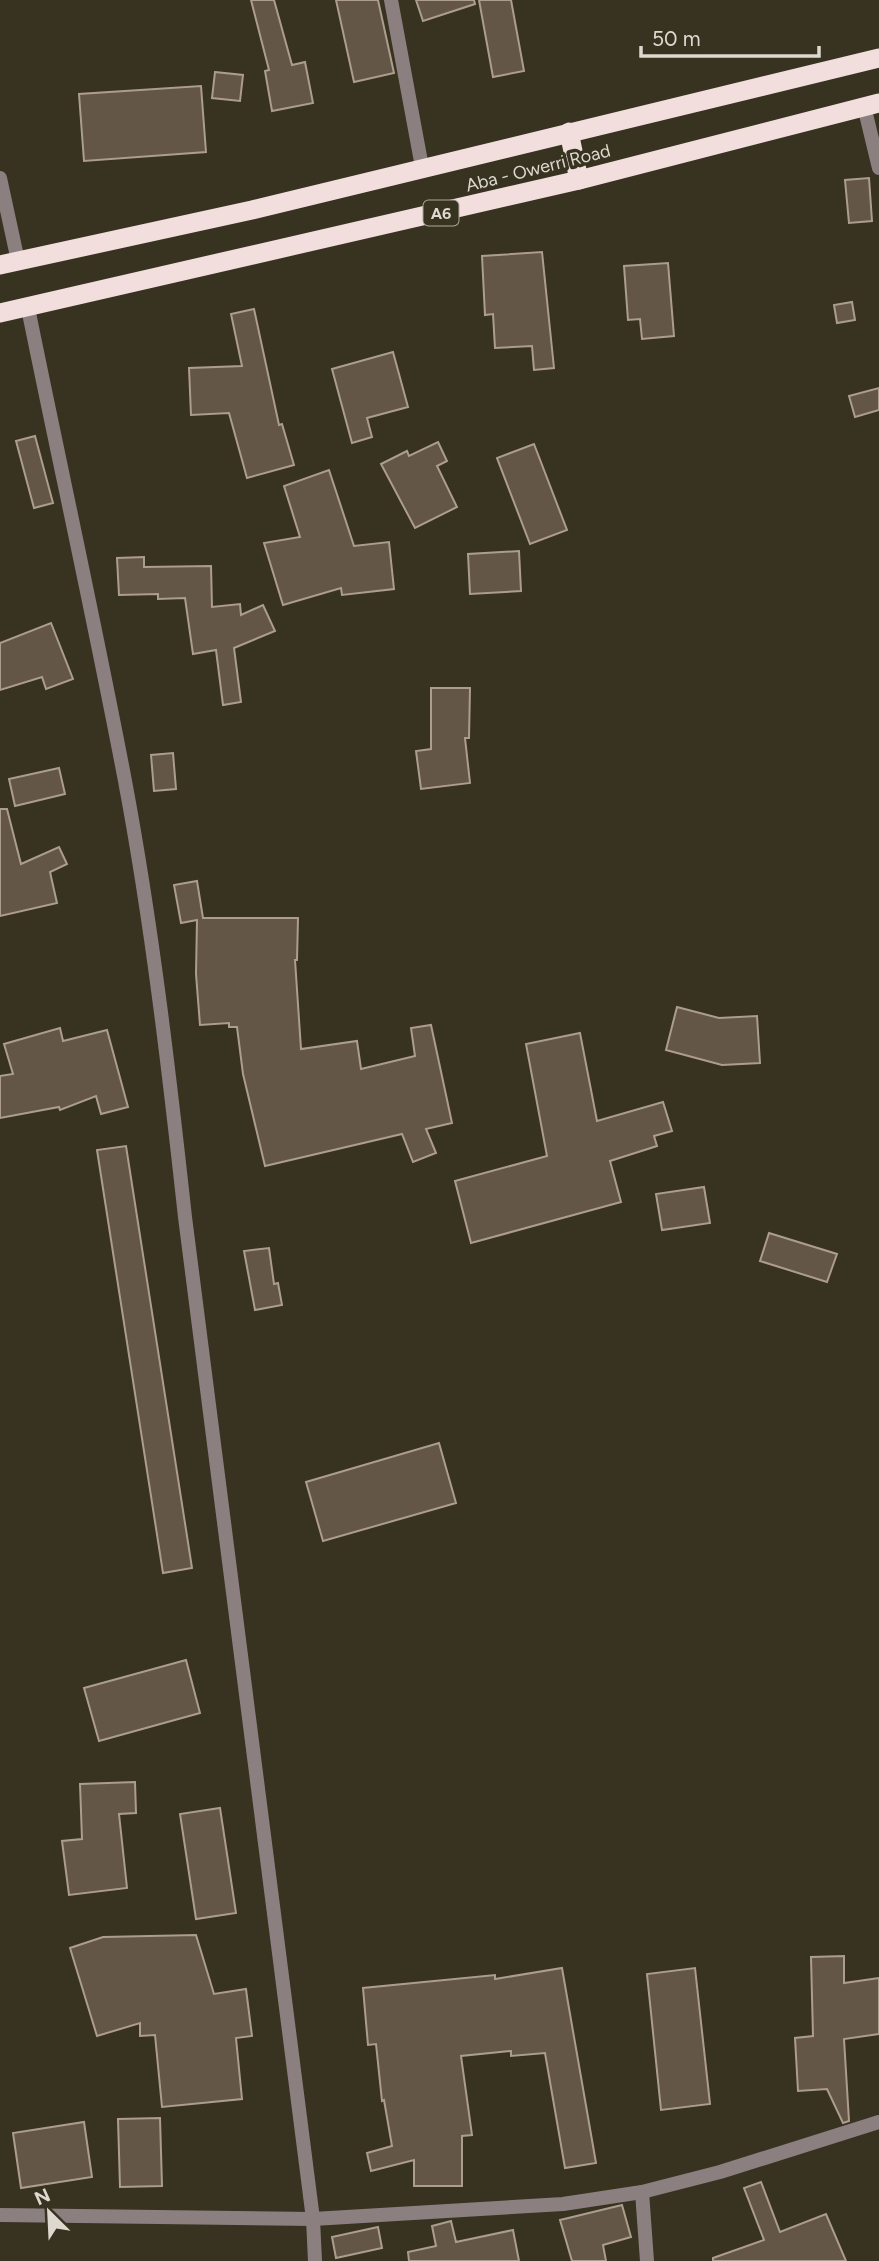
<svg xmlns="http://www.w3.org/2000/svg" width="879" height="2261" viewBox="0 0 879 2261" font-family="Figtree,sans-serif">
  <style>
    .building { fill: #635647; stroke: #ac9d8d; stroke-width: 2 }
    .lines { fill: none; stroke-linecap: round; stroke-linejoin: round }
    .minor { stroke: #8b807f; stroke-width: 14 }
    .tertiary { stroke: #8b807f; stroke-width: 14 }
    .trunk { stroke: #f1dedd; stroke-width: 19 }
    .labels { text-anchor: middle; stroke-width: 7; stroke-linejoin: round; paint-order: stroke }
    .shield { fill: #383221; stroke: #aca79b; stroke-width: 2 }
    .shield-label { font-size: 16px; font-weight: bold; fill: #ddd9cf }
    .street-label { font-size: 18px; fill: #ddd9cf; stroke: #383221 }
  </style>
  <rect width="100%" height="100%" fill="#383221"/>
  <g class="building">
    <path d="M 251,0 L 274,0 L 292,65 L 305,62 L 313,103 L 272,111 L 265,71 L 269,70 Z"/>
    <path d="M 336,0 L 378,0 L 394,73 L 354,82 Z"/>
    <path d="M 416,0 L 474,0 L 475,4 L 423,21 Z"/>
    <path d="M 479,0 L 511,0 L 524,71 L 493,77 Z"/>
    <path d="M 215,72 L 243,75 L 240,101 L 212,98 Z"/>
    <path d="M 201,86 L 206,152 L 84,161 L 79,94 Z"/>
    <path d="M 869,178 L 872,221 L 849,223 L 845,180 Z"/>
    <path d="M 542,252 L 554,368 L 534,370 L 532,346 L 495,348 L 493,314 L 485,315 L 482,256 Z"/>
    <path d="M 668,263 L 674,336 L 642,339 L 640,319 L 628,320 L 624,266 Z"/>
    <path d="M 852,302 L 855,320 L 837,323 L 834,305 Z"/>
    <path d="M 254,309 L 279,425 L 282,424 L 294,465 L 247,478 L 229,413 L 191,415 L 189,368 L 242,366 L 231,314 Z"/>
    <path d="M 393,352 L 408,407 L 367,418 L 372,437 L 352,443 L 332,369 Z"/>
    <path d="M 879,388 L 879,410 L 855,417 L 849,396 Z"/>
    <path d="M 35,436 L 53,503 L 34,508 L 16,441 Z"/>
    <path d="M 438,442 L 447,461 L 437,466 L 457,507 L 415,528 L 381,464 L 407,451 L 409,456 Z"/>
    <path d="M 534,444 L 567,530 L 530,544 L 497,458 Z"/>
    <path d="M 329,470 L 354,546 L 389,542 L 394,589 L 342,595 L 341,588 L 283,605 L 264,543 L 300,537 L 284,486 Z"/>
    <path d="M 519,551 L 521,591 L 470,594 L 468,554 Z"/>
    <path d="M 144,557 L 144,567 L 211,566 L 212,607 L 240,604 L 241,615 L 263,605 L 275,631 L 234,648 L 241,702 L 223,705 L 216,650 L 193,654 L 185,598 L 158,599 L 158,594 L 119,595 L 117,558 Z"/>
    <path d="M 51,623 L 73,679 L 46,689 L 42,677 L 0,690 L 0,643 Z"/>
    <path d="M 431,688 L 470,688 L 469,738 L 465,738 L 470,783 L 421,789 L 416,751 L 431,749 Z"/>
    <path d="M 173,753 L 176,789 L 154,791 L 151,755 Z"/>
    <path d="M 59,768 L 65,794 L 15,806 L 9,779 Z"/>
    <path d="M 0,809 L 7,809 L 21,864 L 59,847 L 67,864 L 50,872 L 57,903 L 0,916 Z"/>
    <path d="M 197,881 L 203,918 L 298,918 L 297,960 L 295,960 L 301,1049 L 357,1041 L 361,1069 L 415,1056 L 411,1028 L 431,1025 L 452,1123 L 426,1129 L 436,1153 L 413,1162 L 402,1134 L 265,1166 L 243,1074 L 237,1027 L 229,1027 L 229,1023 L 200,1025 L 196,974 L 197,920 L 181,923 L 174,885 Z"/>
    <path d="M 677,1007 L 719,1018 L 757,1016 L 760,1063 L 722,1065 L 666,1050 Z"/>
    <path d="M 60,1028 L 63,1041 L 107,1030 L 128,1107 L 101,1114 L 96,1096 L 60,1110 L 59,1107 L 0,1118 L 0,1076 L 13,1074 L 4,1044 Z"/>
    <path d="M 580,1033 L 597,1121 L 663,1102 L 672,1131 L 654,1136 L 657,1146 L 610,1161 L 621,1202 L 471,1243 L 455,1181 L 547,1156 L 526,1044 Z"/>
    <path d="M 126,1146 L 192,1568 L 163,1573 L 97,1150 Z"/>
    <path d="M 704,1187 L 710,1223 L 662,1230 L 656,1194 Z"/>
    <path d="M 769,1233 L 837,1254 L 827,1282 L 760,1261 Z"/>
    <path d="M 269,1248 L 274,1284 L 278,1283 L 282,1305 L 255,1310 L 244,1251 Z"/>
    <path d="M 439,1443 L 456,1503 L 323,1541 L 306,1482 Z"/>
    <path d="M 186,1660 L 200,1713 L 99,1741 L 84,1688 Z"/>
    <path d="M 135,1782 L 136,1813 L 119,1814 L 127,1888 L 69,1895 L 62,1841 L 82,1839 L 80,1784 Z"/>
    <path d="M 220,1808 L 236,1913 L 196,1919 L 180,1814 Z"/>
    <path d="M 196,1935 L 214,1994 L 246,1989 L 252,2036 L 236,2038 L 242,2099 L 162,2107 L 155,2035 L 140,2036 L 140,2023 L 97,2036 L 70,1948 L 103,1937 Z"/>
    <path d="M 844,1956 L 844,1983 L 879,1978 L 879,2034 L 844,2039 L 849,2121 L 843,2123 L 827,2089 L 798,2091 L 795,2038 L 813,2036 L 811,1957 Z"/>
    <path d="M 562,1968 L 596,2163 L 565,2168 L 545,2053 L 511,2056 L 511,2051 L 461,2056 L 472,2135 L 462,2136 L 462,2186 L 414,2186 L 414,2160 L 371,2171 L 367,2153 L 392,2146 L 384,2100 L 382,2101 L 376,2044 L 368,2045 L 363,1988 L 495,1975 L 495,1979 Z"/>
    <path d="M 695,1968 L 710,2104 L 661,2110 L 647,1974 Z"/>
    <path d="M 160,2118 L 162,2186 L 120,2187 L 118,2119 Z"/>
    <path d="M 84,2122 L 92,2177 L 21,2188 L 13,2133 Z"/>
    <path d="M 761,2182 L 780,2232 L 826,2214 L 846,2261 L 713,2261 L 713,2258 L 764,2240 L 744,2188 Z"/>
    <path d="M 622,2205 L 631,2237 L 603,2245 L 606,2261 L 572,2261 L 560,2220 Z"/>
    <path d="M 451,2221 L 456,2242 L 513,2230 L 519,2261 L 409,2261 L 408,2252 L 436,2246 L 432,2226 Z"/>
    <path d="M 378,2227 L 382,2248 L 336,2258 L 332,2237 Z"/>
  </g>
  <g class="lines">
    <g class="minor">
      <path d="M 391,0 L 422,167"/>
      <path d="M 864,106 L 879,168"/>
      <path d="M 642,2192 L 647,2261"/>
      <path d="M 0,2215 L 313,2219 L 563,2204 L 642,2192 L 720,2172 L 879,2122"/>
    </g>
    <g class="tertiary">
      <path d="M 0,178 L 18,261"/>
      <path d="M 28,308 C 60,466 95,623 125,781 C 152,925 169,1071 185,1217 L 313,2219 L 315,2261"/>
    </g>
    <g class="trunk">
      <path d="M 569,132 L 579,180"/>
      <path d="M 0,265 L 252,210 L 879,58"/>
      <path d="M 0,313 L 579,180 L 879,103"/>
    </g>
  </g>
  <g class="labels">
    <rect class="shield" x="423.5" y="200.5" width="35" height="25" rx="5"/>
    <g class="shield-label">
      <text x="441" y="219">A6</text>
    </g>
    <g class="street-label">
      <text transform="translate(538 168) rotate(-14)" y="6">Aba - Owerri Road</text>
    </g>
  </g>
  <g transform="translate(49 2212) rotate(336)" stroke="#383221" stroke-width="5" paint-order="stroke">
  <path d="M0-5L12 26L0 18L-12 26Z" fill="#ddd9cf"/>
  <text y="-10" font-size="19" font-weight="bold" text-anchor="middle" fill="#ddd9cf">N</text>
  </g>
  <path d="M641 46v10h178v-10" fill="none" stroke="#ddd9cf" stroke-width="3.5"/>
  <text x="652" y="46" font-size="21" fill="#ddd9cf" stroke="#383221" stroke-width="5" paint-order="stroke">50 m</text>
</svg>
